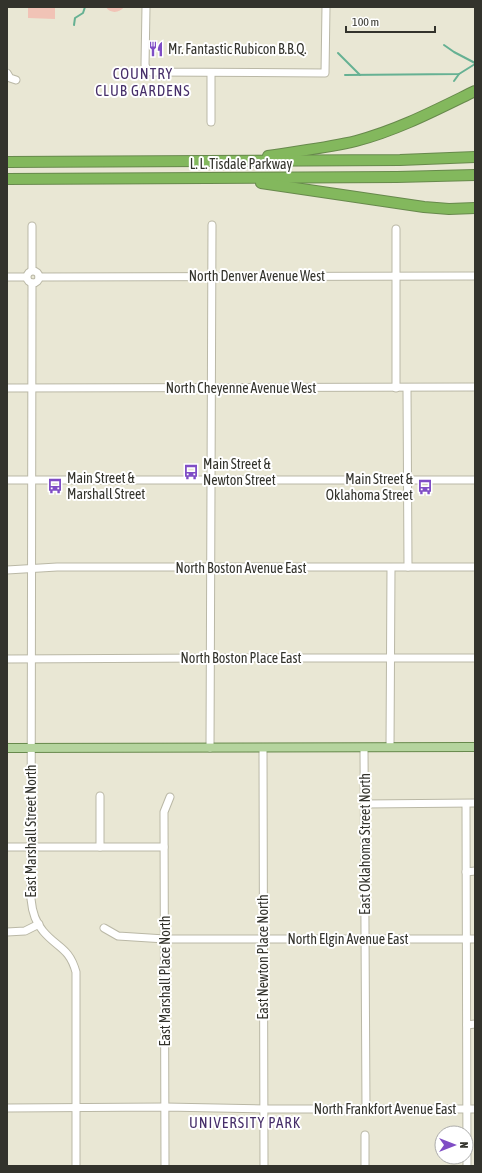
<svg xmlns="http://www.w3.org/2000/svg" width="482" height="1173" viewBox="0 0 482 1173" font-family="'Asap Condensed',sans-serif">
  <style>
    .green { fill: #f1c3b6 }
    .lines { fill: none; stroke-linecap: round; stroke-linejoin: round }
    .stream { stroke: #66b193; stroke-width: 2 }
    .minor-casing { stroke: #bab8a6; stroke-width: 9 }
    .major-casing { stroke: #67894c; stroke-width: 10 }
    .highway-casing { stroke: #67894c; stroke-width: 12 }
    .minor { stroke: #fff; stroke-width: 7 }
    .major { stroke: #b5d49e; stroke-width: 8 }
    .highway { stroke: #83b85d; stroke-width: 10 }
    .labels { text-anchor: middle; stroke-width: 4; stroke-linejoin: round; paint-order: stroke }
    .poi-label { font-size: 14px; fill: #33332c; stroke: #fff; text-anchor: start }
    .street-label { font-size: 14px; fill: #33332c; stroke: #fff }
    .neighbourhood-label { font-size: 15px; letter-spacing: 1px; fill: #462e69; stroke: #fff }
  </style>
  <rect width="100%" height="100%" fill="#e9e7d4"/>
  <g class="green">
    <path d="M 28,7 L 55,7 L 55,19 L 28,18 Z"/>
    <path d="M 106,7 L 124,7 C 120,13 110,14 106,7 Z"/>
  </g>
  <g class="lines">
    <g class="stream">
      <path d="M 74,25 L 75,18 L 83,13 L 85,7"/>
      <path d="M 444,45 L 454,52 L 475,63"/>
      <path d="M 338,53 L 360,75"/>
      <path d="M 345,75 L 459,74 L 475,64"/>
      <path d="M 454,81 L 459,74"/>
    </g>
    <g class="minor-casing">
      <g id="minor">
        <path d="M 146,7 L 145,65 L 147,69 L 151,72 L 325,73 L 326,7"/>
        <path d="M 7,73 L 10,78 L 16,80"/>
        <path d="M 211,73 L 211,122"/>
        <path d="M 32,226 L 32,270"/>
        <circle cx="33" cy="277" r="6"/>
        <path d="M 7,277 L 26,277"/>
        <path d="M 39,277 L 475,276"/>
        <path d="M 32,283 L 31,899 C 32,910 35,922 43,931 C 57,948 69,947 76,972 L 76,1166"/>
        <path d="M 7,388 L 475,387"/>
        <path d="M 396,388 L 396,229"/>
        <path d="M 407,388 L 408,567"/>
        <path d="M 7,480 L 475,480"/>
        <path d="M 7,570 L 57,567 L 475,567"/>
        <path d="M 7,659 L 211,658 L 475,658"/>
        <path d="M 390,747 L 391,568"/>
        <path d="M 210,748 L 212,225"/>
        <path d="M 263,748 L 264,1166"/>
        <path d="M 364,748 L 366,1109"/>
        <path d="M 100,796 L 100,847"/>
        <path d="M 365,804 L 475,803"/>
        <path d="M 466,804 L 467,1166"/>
        <path d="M 7,847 L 164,847"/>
        <path d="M 466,872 L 475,871"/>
        <path d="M 104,928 L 118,936 L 165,939 L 475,939"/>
        <path d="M 7,932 L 25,931 L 39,924"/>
        <path d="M 467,1025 L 475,1024"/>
        <path d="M 7,1108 L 165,1107 L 264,1109 L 475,1109"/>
        <path d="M 165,1166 L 164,812 L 170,797"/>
        <path d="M 365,1166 L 365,1135"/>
      </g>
    </g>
    <g class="major-casing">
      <path id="major" d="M 7,748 L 475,747"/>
    </g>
    <g class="highway-casing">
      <g id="highway">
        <path d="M 268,156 C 297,151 327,148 356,141 C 398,130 436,110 475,91"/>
        <path d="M 7,162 L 400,160 L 475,157"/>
        <path d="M 7,179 L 397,177 L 475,175"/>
        <path d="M 261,183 L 424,207 L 449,209 L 475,208"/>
      </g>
    </g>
    <use href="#minor" class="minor"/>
    <use href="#major" class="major"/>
    <use href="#highway" class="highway"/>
  </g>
  <defs>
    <g id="restaurant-bare" transform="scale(1.2)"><path d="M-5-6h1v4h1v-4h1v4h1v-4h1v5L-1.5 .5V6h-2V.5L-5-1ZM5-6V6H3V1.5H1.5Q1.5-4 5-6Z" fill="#7f4dc5" stroke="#fff" stroke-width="2.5" paint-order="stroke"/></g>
    <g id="bus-bare" transform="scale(1.2)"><path d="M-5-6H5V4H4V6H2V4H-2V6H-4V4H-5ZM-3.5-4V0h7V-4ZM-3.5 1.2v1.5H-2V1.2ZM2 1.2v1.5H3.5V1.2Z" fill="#7f4dc5" stroke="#fff" stroke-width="2.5" paint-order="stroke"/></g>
  </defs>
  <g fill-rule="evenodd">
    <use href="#restaurant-bare" x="156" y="49"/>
    <use href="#bus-bare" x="191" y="472"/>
    <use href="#bus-bare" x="55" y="486"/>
    <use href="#bus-bare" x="425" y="487"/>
  </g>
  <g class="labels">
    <g class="poi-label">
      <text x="168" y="54">Mr. Fantastic Rubicon B.B.Q.</text>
      <text x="203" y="469">Main Street &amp;<tspan x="203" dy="16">Newton Street</tspan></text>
      <text x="67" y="483">Main Street &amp;<tspan x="67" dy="16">Marshall Street</tspan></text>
      <text x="413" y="484" text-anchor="end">Main Street &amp;<tspan x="413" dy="16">Oklahoma Street</tspan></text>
    </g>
    <g class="street-label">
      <text x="241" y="169">L. L. Tisdale Parkway</text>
      <text x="257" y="281">North Denver Avenue West</text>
      <text x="241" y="393">North Cheyenne Avenue West</text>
      <text x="241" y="573">North Boston Avenue East</text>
      <text x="241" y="663">North Boston Place East</text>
      <text transform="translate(31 831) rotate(-90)" y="5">East Marshall Street North</text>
      <text transform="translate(365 844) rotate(-90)" y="5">East Oklahoma Street North</text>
      <text x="348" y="944">North Elgin Avenue East</text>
      <text transform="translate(263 957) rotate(-90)" y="5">East Newton Place North</text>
      <text transform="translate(165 981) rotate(-90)" y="5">East Marshall Place North</text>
      <text x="385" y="1114">North Frankfort Avenue East</text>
    </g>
    <g class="neighbourhood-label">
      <text x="143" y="79">COUNTRY<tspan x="143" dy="17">CLUB GARDENS</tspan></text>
      <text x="245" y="1128">UNIVERSITY PARK</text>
    </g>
  </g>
  <rect width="482" height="1173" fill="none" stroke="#33332c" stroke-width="16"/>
  <g transform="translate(454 1145) rotate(90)"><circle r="19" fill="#ffffff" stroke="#adadab"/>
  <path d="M0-3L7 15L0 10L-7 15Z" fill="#7f4dc5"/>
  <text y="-6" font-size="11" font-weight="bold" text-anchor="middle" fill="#33332c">N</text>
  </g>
  <path d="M346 26v6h89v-6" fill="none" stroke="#33332c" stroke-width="2"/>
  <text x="352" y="26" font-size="12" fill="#33332c" stroke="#ffffff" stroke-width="3" paint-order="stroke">100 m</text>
</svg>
